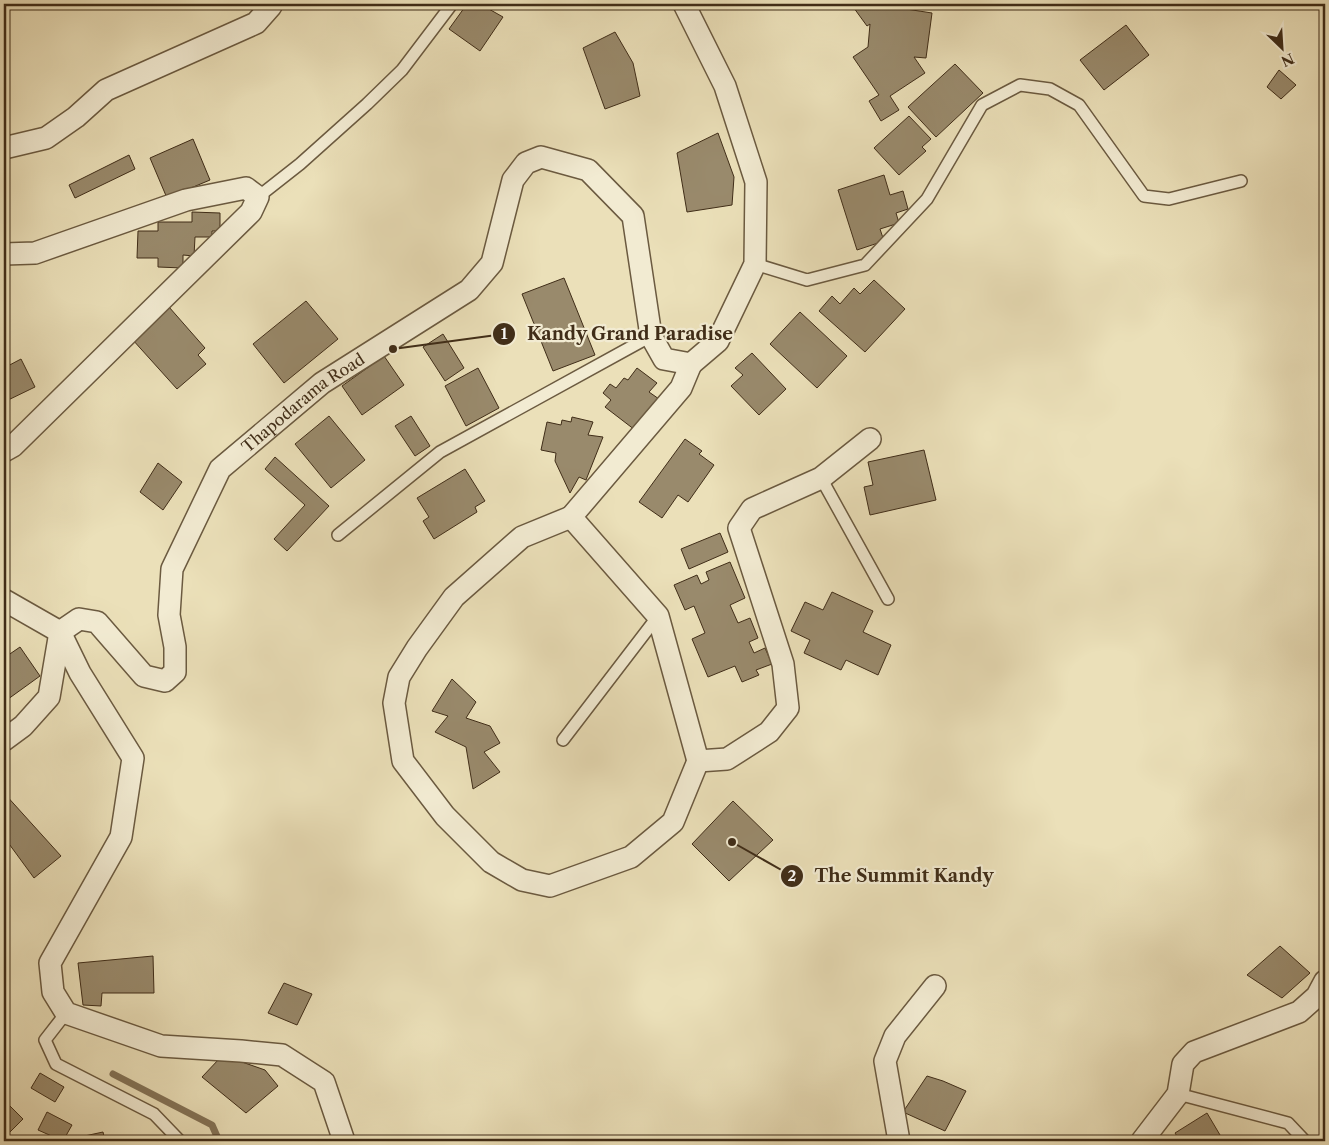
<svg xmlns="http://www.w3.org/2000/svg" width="1329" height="1145" viewBox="0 0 1329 1145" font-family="'Libre Caslon Text',serif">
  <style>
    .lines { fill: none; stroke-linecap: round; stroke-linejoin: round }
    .stream { stroke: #847458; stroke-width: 7 }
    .building { fill: #998a6c; stroke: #402d18 }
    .lane-casing { stroke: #6b5a40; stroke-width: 14 }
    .street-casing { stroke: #6b5a40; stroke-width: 24 }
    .lane { stroke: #f2ebd2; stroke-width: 11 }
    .street { stroke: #f2ebd2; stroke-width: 21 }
    .labels { text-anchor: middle; stroke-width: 4.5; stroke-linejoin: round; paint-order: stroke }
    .street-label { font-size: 16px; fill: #402d18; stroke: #f2ebd2 }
    .leader { fill: none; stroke: #402d18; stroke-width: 2 }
    .callout-dot { fill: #402d18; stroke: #f2ebd2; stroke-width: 2 }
    .mark-label { font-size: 15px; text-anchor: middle; font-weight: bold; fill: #fff }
    .callout-label { font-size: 18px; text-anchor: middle; font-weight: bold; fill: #402d18; stroke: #f2ebd2; stroke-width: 4.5; stroke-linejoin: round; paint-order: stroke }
  </style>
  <rect width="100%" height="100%" fill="#ebe0b9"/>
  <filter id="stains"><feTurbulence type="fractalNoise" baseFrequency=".004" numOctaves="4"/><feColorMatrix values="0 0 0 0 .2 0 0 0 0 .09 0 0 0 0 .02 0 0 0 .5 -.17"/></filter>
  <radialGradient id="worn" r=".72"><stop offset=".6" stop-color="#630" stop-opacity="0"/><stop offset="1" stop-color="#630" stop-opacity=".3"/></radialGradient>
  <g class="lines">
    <path class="stream" d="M 113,1074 L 212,1125 L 219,1141"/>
  </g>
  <g class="building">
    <path d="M 467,4 L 480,4 L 503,17 L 480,51 L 449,29 Z"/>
    <path d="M 851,4 L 898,4 L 893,7 L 932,13 L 926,58 L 914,57 L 925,73 L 890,96 L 899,110 L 881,121 L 869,101 L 879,95 L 853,57 L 868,47 L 870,24 L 867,26 Z"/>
    <path d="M 1126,25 L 1149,55 L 1104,90 L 1080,60 Z"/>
    <path d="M 615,32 L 633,63 L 640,96 L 605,109 L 583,48 Z"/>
    <path d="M 955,64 L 983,93 L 936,137 L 908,107 Z"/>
    <path d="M 1279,70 L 1296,85 L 1281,99 L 1267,87 Z"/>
    <path d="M 909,116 L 931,139 L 922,147 L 926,151 L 899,175 L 874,148 Z"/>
    <path d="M 718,133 L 734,177 L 732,205 L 687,212 L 677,153 Z"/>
    <path d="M 193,139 L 210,180 L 167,198 L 150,158 Z"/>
    <path d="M 129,155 L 135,169 L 75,198 L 69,185 Z"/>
    <path d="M 884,175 L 890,195 L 903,191 L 908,209 L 896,213 L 899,223 L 880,229 L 884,241 L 857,250 L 838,190 Z"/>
    <path d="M 192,212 L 220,213 L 220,231 L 212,231 L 212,237 L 195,237 L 194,256 L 183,255 L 183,268 L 158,267 L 158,258 L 137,258 L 138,231 L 158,231 L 158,222 L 192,222 Z"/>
    <path d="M 564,278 L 595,355 L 553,371 L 522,294 Z"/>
    <path d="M 874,280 L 905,309 L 865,352 L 819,311 L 832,296 L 840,304 L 854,288 L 860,294 Z"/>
    <path d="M 306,301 L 338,339 L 284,383 L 253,344 Z"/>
    <path d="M 169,307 L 205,348 L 198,355 L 206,364 L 177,389 L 132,339 Z"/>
    <path d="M 800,312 L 847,356 L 817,388 L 770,344 Z"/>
    <path d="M 443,334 L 464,368 L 445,381 L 423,347 Z"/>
    <path d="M 752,353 L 786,389 L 759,415 L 731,386 L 743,375 L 735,368 Z"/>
    <path d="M 384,356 L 404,385 L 362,415 L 342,386 Z"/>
    <path d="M 21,359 L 35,387 L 4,402 L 4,368 Z"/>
    <path d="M 478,368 L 499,408 L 466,426 L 445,386 Z"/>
    <path d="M 637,368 L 657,383 L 649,392 L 659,399 L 635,430 L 605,407 L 611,400 L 603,393 L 610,384 L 616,388 L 624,378 L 628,380 Z"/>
    <path d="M 329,416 L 365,460 L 331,488 L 295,444 Z"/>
    <path d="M 411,416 L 430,446 L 415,456 L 395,426 Z"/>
    <path d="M 572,417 L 593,422 L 588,435 L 603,437 L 586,480 L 579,477 L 570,493 L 555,461 L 556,453 L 541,450 L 547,422 L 561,425 L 562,420 L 571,422 Z"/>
    <path d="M 685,439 L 702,451 L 699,454 L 714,465 L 688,502 L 678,495 L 662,518 L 639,502 Z"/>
    <path d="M 924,450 L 936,500 L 870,515 L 864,487 L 873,485 L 868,462 Z"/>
    <path d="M 275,457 L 329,506 L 287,551 L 274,539 L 305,505 L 265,469 Z"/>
    <path d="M 158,463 L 182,482 L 163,510 L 140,492 Z"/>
    <path d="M 465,469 L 485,501 L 475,507 L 477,512 L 434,539 L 423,521 L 429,517 L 417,498 Z"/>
    <path d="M 720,533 L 728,552 L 689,569 L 681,549 Z"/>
    <path d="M 730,562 L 745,598 L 730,605 L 738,623 L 750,618 L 758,638 L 749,642 L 754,653 L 765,648 L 772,664 L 756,670 L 759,675 L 742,682 L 735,666 L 708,677 L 692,639 L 705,633 L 694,606 L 685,610 L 674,585 L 697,575 L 701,584 L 709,580 L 706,572 Z"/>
    <path d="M 832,592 L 873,611 L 863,632 L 891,645 L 878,675 L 846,660 L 841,670 L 804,653 L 810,640 L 791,631 L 805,602 L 823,610 Z"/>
    <path d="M 20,647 L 40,676 L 4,702 L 4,658 Z"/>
    <path d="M 452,679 L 476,702 L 466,718 L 490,726 L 500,743 L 484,752 L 500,772 L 473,789 L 466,747 L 435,732 L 448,716 L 432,711 Z"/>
    <path d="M 4,793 L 61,856 L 34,878 L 4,837 Z"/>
    <path d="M 733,801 L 773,840 L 729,881 L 692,844 Z"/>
    <path d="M 1280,946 L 1310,973 L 1282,998 L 1247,975 Z"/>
    <path d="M 153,956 L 154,993 L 102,993 L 101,1006 L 83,1005 L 78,963 Z"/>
    <path d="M 284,983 L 312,994 L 297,1025 L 268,1013 Z"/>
    <path d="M 220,1058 L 242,1062 L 265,1070 L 278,1086 L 246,1113 L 202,1077 Z"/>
    <path d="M 40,1073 L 64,1087 L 55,1102 L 31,1088 Z"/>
    <path d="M 927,1076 L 943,1081 L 966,1091 L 945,1131 L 903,1112 Z"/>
    <path d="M 4,1100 L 23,1119 L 6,1136 L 4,1134 Z"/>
    <path d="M 47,1112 L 72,1125 L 63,1141 L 38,1130 Z"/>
    <path d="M 1207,1113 L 1223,1140 L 1221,1141 L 1180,1141 L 1175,1133 Z"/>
    <path d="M 103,1132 L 105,1141 L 81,1141 L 80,1137 Z"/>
  </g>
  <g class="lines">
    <g class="lane-casing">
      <g id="lane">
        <path d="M 258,197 L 300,164 L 367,104 L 402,70 L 452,4"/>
        <path d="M 755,264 L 807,280 L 865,265 L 927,199 L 982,105 L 1020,85 L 1050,89 L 1079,105 L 1144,196 L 1169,199 L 1241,181"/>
        <path d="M 821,478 L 888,599"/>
        <path d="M 338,535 L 440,452 L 651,336"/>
        <path d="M 563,740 L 658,616"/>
        <path d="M 66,1013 L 45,1040 L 56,1064 L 154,1114 L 180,1141"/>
        <path d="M 1178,1094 L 1288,1123 L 1305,1141"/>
      </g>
    </g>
    <g class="street-casing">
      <g id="street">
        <path d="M 4,148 L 46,138 L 76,117 L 106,90 L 256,23 L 271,6 L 271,4"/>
        <path d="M 4,254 L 35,253 L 186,200 L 246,188 L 258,197 L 251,212 L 13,446 L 4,451"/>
        <path d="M 691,364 L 681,388 L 571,517 L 658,616 L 698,761 L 727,759 L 769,732 L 788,708 L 783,664 L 739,528 L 752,509 L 821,478 L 870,439"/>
        <path d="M 571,517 L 522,537 L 454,597 L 417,648 L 399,677 L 394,703 L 403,761 L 445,816 L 491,862 L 522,880 L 550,886 L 631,857 L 673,822 L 698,761"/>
        <path d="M 4,600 L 60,632 L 80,673 L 133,758 L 121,837 L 50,963 L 53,992 L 66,1013 L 161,1046 L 241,1051 L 282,1055 L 324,1082 L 344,1141"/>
        <path id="s1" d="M 60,632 L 79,619 L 97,622 L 144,676 L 165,681 L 175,672 L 175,647 L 169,615 L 172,569 L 220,469 L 322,383 L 469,290 L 492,263 L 513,180 L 526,163 L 541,157 L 588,170 L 633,216 L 651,336 L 664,359 L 691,364 L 718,341 L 755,264 L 756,182 L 725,86 L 684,4"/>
        <path d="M 4,740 L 23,726 L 49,697 L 60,632"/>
        <path d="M 899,1141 L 885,1061 L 895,1036 L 935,986"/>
        <path d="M 1142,1141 L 1178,1094 L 1183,1064 L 1194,1052 L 1299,1012 L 1317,996 L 1325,981"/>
      </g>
    </g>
    <use href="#lane" class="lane"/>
    <use href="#street" class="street"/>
  </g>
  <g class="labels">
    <g class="street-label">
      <text dy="6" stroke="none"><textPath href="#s1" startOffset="469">Thapodarama Road</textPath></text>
    </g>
  </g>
  <path class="leader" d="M393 349L504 334M732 842L792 876"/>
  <g class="callout-dot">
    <circle cx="393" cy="349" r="5"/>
    <circle cx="732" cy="842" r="5"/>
    <circle cx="504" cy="334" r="12"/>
    <circle cx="792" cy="876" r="12"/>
  </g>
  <g class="mark-label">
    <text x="504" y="339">1</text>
    <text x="792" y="881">2</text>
  </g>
  <g class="callout-label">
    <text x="630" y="340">Kandy Grand Paradise</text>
    <text x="904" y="882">The Summit Kandy</text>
  </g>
  <rect width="1329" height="1145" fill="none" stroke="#ebe0b9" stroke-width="20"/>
  <rect x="5" y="5" width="1319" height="1135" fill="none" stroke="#402d18" stroke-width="2.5"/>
  <rect x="10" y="10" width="1309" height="1125" fill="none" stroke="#402d18"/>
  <g transform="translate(1282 48) rotate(155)" stroke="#f2ebd2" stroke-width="4" paint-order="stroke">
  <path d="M0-4L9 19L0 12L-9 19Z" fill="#402d18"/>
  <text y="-8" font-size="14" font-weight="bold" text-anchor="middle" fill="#402d18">N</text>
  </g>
  <rect width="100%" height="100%" filter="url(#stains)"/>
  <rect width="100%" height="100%" fill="url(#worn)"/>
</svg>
